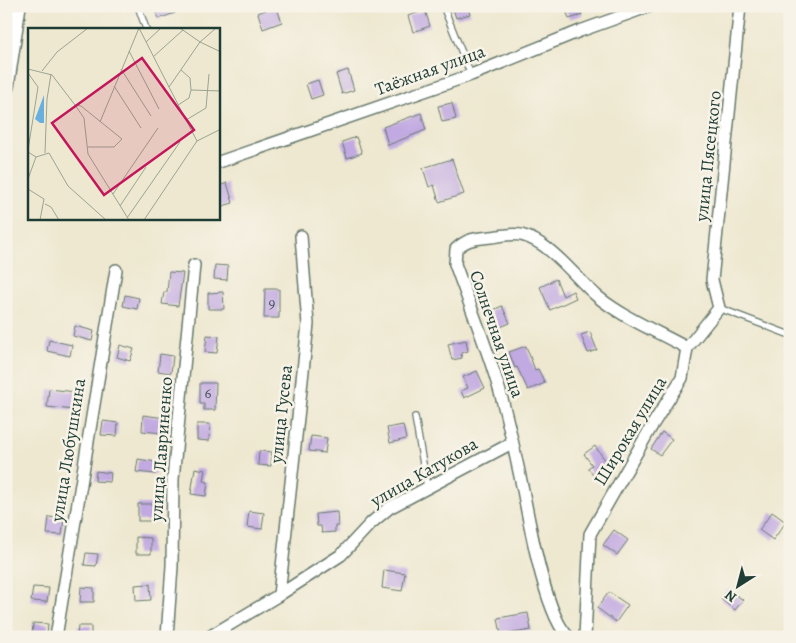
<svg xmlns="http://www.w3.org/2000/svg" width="796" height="643" viewBox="0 0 796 643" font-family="Alegreya,serif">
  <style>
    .building { fill: #c1a9e1 }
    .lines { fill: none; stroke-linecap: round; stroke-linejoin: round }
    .lane-casing { stroke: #67796b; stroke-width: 8 }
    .street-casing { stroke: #67796b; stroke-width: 14 }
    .secondary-casing { stroke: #67796b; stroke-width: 18 }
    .lane { stroke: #fff; stroke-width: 5.5 }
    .street { stroke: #fff; stroke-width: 11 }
    .secondary { stroke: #fff; stroke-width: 15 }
    .labels { text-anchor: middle; stroke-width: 5; stroke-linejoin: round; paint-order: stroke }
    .number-label { font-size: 15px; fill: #48585f }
    .street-label { font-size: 18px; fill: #1f3d34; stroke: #f7f3e8 }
    .inset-road { fill: none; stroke: #9ba492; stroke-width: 1 }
    .view { fill: #c2185b; fill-opacity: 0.15; stroke: #c2185b; stroke-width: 2.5 }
    .inset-edge { fill: none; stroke: #1f3d34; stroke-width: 2.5 }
  </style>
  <rect width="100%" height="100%" fill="#f7f3e8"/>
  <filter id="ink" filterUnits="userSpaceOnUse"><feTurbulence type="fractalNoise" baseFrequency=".02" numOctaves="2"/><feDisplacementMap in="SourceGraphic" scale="10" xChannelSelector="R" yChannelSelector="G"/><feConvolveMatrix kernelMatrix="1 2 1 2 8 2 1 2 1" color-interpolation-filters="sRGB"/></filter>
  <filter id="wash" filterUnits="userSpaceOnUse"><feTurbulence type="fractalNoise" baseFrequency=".0096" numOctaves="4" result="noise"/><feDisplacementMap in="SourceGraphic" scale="20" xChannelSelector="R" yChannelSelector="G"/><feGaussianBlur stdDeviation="1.12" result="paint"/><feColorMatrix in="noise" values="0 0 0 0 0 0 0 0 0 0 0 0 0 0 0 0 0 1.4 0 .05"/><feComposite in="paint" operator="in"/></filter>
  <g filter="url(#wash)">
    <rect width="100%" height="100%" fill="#eee8d0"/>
    <g id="blocks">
      <g class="building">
        <path d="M 154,6 L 172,6 L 175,13 L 158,19 Z"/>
        <path d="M 276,6 L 282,22 L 263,29 L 258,13 Z"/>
        <path d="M 452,6 L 467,6 L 470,14 L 456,18 Z"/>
        <path d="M 565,6 L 579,6 L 582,15 L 569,19 Z"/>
        <path d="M 425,10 L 430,26 L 413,32 L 408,16 Z"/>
        <path d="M 348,70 L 354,90 L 342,94 L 336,74 Z"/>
        <path d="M 318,80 L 323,95 L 311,99 L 306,84 Z"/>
        <path d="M 452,103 L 456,119 L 442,122 L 438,106 Z"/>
        <path d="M 421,113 L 426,130 L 388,145 L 383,127 Z"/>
        <path d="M 356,137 L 362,153 L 347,158 L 342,142 Z"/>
        <path d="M 452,159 L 464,194 L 439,202 L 434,185 L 429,187 L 423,168 Z"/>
        <path d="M 227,183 L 233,203 L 219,207 L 219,186 Z"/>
        <path d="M 215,265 L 228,266 L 227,280 L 214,279 Z"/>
        <path d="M 169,272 L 183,273 L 178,306 L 162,304 L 164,292 L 167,292 Z"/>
        <path d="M 556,279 L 563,296 L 573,291 L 576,298 L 550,310 L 540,287 Z"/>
        <path d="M 265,289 L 279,289 L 279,318 L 264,318 Z"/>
        <path d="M 223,292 L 224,309 L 208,309 L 208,293 Z"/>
        <path d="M 125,295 L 139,298 L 137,309 L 123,306 Z"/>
        <path d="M 502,306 L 510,323 L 498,328 L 491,311 Z"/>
        <path d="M 75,326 L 94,331 L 92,341 L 73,336 Z"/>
        <path d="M 590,332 L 597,350 L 588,353 L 581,335 Z"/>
        <path d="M 207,335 L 219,336 L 217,353 L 205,352 Z"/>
        <path d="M 49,340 L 72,345 L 70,356 L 47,351 Z"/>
        <path d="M 466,340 L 468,351 L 461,353 L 462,358 L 452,360 L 448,344 Z"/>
        <path d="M 120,345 L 134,349 L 130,361 L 117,357 Z"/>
        <path d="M 526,346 L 535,370 L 538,369 L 545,383 L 528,390 L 517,367 L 515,368 L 509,352 Z"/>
        <path d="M 160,354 L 173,356 L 171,373 L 158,371 Z"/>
        <path d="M 477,371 L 485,388 L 464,398 L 461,391 L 468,388 L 463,377 Z"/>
        <path d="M 200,383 L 216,383 L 215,410 L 204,410 L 204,404 L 200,404 Z"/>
        <path d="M 49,389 L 76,392 L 74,410 L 47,407 Z"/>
        <path d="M 143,415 L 165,418 L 163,433 L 142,431 Z"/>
        <path d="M 103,421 L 118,423 L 117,436 L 101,435 Z"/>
        <path d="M 197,424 L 210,424 L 209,441 L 197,440 Z"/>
        <path d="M 403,425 L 406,439 L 390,443 L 387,428 Z"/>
        <path d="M 662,432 L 672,439 L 660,455 L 651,449 Z"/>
        <path d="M 311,436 L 327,438 L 325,453 L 309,451 Z"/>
        <path d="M 595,446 L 610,467 L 595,478 L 588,468 L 592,465 L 584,454 Z"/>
        <path d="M 259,451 L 272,452 L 271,466 L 258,465 Z"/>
        <path d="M 138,459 L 156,462 L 155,474 L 136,472 Z"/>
        <path d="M 195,468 L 205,470 L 203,481 L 208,482 L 206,496 L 191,494 Z"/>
        <path d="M 96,471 L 111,473 L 110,482 L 95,481 Z"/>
        <rect x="138" y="504" width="15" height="17"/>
        <path d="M 249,511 L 264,513 L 262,529 L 247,527 Z"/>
        <path d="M 337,512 L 338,526 L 335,526 L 335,532 L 322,533 L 321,526 L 317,526 L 316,514 Z"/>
        <path d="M 772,512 L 786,522 L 773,540 L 759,530 Z"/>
        <path d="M 49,517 L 64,519 L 62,535 L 47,534 Z"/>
        <path d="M 614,530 L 628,540 L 617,555 L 603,545 Z"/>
        <path d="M 136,537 L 151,538 L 151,554 L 136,554 Z"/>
        <path d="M 86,553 L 98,554 L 96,566 L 84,565 Z"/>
        <path d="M 384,570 L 405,573 L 402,591 L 382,588 Z"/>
        <path d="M 150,584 L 151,600 L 136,601 L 135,585 Z"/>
        <path d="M 33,587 L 49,588 L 47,602 L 31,601 Z"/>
        <path d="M 81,587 L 94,588 L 94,602 L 80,602 Z"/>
        <path d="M 728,589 L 743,600 L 735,610 L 721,599 Z"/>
        <path d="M 609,592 L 628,605 L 616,622 L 597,608 Z"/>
        <path d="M 528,613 L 531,630 L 501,635 L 498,618 Z"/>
        <path d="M 33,623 L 48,624 L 47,637 L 32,637 Z"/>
        <path d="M 78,626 L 91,626 L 91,637 L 77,637 Z"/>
      </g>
    </g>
  </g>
  <g filter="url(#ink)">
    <use href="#blocks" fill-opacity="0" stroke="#67796b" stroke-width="1"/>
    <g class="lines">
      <g class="lane-casing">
        <g id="lane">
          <path d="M 138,6 L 146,29"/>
          <path d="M 443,6 L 471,75"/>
          <path d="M 719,308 L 790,335"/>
          <path d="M 415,417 L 427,487"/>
        </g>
      </g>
      <g class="street-casing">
        <g id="street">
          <path d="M 219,162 L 471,75 L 580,31 L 650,6"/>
          <path d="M 279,595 L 308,324 L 301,236"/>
          <path d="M 56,637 L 116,270"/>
          <path d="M 167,637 L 172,566 L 173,479 L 194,265"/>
          <path d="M 209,637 L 279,595 L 341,555 L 371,523 L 389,508 L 512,443"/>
          <path d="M 569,637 C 546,619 529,521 523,490 C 515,454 508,417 497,382 C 485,342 469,303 455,264 L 456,249 C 468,238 475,239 491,237 C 500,236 511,233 521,235 C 551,242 575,278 598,297 C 624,318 658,332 687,348"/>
          <path d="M 585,637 L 590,534 L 653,424 L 682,378 L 687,348 L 719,308 L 712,280 L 740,6"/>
        </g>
      </g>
      <g class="secondary-casing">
        <path id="secondary" d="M 6,87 L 18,6"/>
      </g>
      <use href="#lane" class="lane"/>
      <use href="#street" class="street"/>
      <use href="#secondary" class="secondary"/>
    </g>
  </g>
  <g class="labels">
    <g class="number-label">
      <text x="272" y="308">9</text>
      <text x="208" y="398">6</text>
    </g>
    <g class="street-label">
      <text transform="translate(430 70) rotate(-20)" y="6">Таёжная улица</text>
      <text transform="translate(708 156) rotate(-84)" y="6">улица Пясецкого</text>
      <text transform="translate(497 334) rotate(71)" y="6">Солнечная улица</text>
      <text transform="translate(281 414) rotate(-84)" y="6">улица Гусева</text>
      <text transform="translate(630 431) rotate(-59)" y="6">Широкая улица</text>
      <text transform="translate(161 449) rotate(-86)" y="6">улица Лавриненко</text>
      <text transform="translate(68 450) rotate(-81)" y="6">улица Любушкина</text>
      <text transform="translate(424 472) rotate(-30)" y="6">улица Катукова</text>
    </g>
  </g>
  <g transform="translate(28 28)">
    <rect width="192" height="192" fill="#eee8d0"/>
    <path d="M 16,67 L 16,95 L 12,95 L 7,91 Z" fill="#68afdf"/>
    <path class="inset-road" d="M 111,0 L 141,59M 187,1 L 172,14 L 193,24M 118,14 L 133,0M 101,23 L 131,81M 125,29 L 155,2M 0,41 L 24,47 L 47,77 L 53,78 L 94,111 L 86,119 L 60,119M 93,41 L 123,88M 14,43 L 29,24 L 60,0M 0,45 L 10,59 L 0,122M 86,58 L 113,100M 163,62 L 193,63M 47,77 L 56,90 L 60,126 L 101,192M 150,77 L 161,70 L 163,62 L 162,50 L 153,42M 158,92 L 178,80 L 181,46M 72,94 L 111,0M 169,113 L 193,101M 0,124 L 8,129 L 21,125 L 40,158 L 78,192M 17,125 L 19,71 L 23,46M 0,151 L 8,129M 0,161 L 16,171 L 12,192M 85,166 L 130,100M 17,176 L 23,179 L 31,192M 92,178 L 118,139M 99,190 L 152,114M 116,192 L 169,113 L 141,59 L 172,14 L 152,0"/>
    <path class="view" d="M 114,30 L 166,102 L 76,167 L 24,95 Z"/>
    <rect width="192" height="192" class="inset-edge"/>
  </g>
  <rect width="796" height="643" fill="none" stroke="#f7f3e8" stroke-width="25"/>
  <g transform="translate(738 586) rotate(216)" stroke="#f7f3e8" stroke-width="4" paint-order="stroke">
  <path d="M0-4L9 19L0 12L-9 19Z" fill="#1f3d34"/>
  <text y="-8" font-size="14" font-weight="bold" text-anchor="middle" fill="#1f3d34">N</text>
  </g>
</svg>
